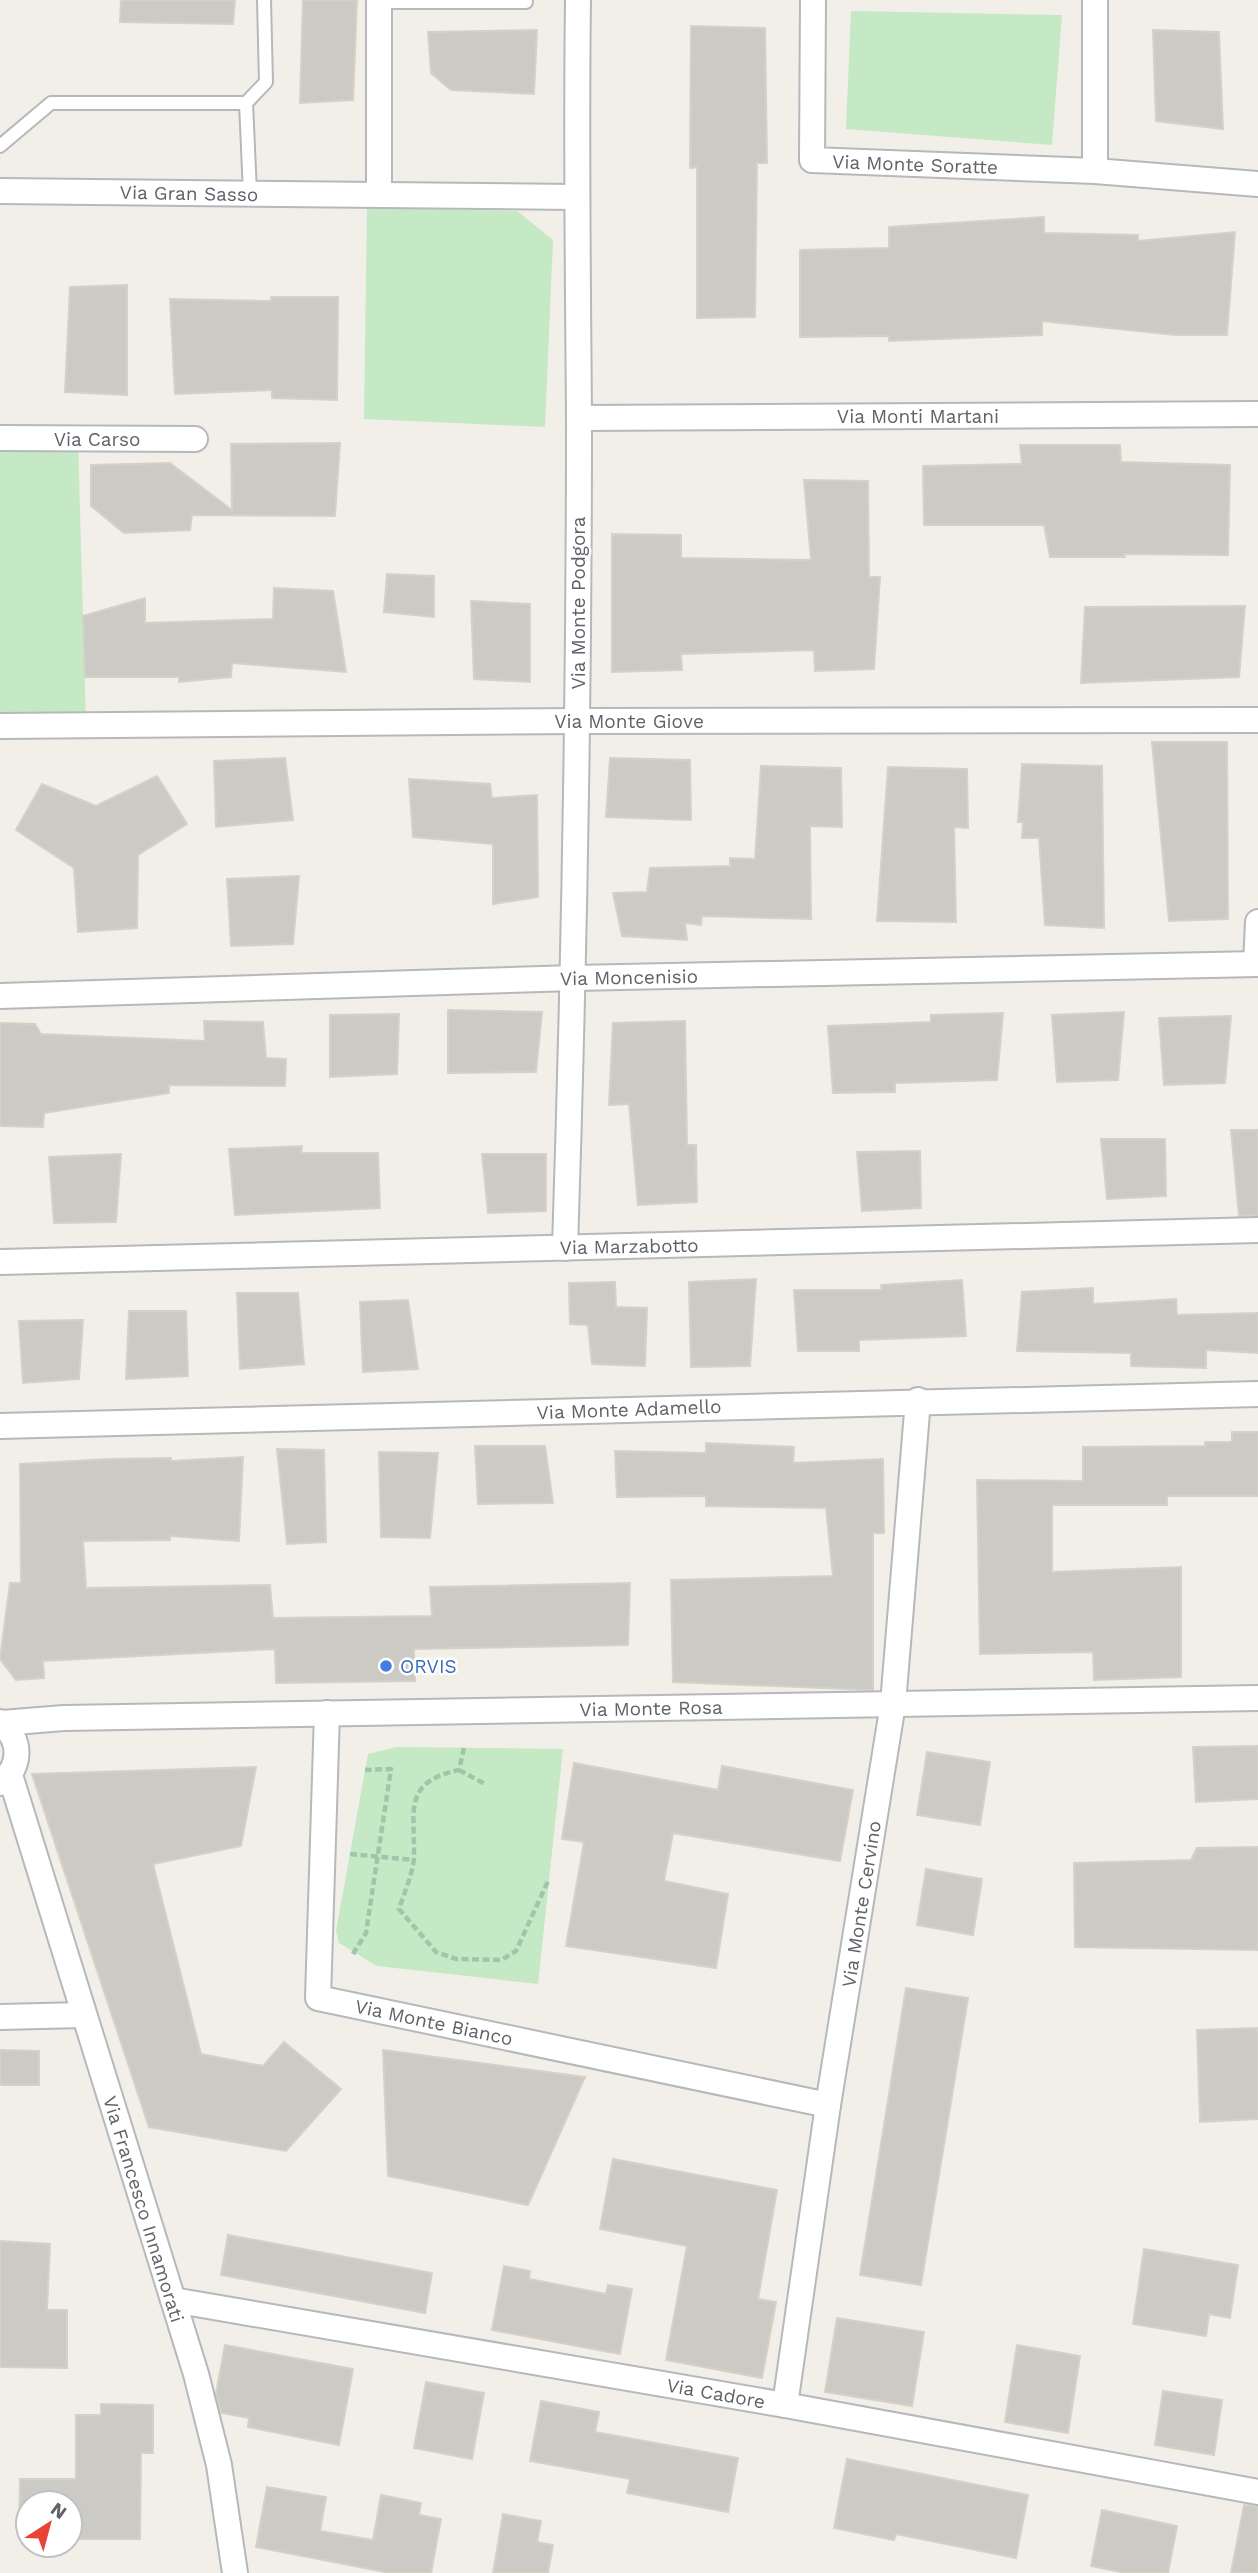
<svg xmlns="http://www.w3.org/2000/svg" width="1258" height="2573" viewBox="0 0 1258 2573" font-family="'Work Sans',sans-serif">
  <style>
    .green { fill: #c5e8c5 }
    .building { fill: #cccac5; stroke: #d6d1c6; stroke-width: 2 }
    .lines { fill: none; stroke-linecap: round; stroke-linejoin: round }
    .service-casing { stroke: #b5b8bc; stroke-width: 16 }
    .minor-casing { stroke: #b5b8bc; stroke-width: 28 }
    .path { stroke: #9cc7a9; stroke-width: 4.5; stroke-dasharray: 7 3.5; stroke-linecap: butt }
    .service { stroke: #fff; stroke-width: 12 }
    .minor { stroke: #fff; stroke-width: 24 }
    .shop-dot { fill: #3f7fe0; stroke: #fff; stroke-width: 2.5 }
    .labels { text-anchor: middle; stroke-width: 5; stroke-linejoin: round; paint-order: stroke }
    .street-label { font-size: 19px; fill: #5f6368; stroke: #fff }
    .shop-label { font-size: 19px; fill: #366cbe; stroke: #fff; text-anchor: start }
  </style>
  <rect width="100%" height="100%" fill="#f1efe8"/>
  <g class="green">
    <path d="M 851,11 L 1062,15 L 1052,145 L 846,129 Z"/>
    <path d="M 367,208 L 517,211 L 553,240 L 545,427 L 364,419 Z"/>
    <path d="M 0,438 L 78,439 L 86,726 L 0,726 Z"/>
    <path d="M 397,1747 L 563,1749 L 538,1984 L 377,1966 L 339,1943 L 336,1931 L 368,1754 Z"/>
  </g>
  <g class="building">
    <path d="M 121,0 L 235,0 L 233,24 L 120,22 Z"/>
    <path d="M 303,0 L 357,0 L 353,100 L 300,103 Z"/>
    <path d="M 691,26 L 765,28 L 767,163 L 757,163 L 755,317 L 697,318 L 697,167 L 690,168 Z"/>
    <path d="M 537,30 L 534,94 L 451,90 L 431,73 L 428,32 Z"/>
    <path d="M 1153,30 L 1219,32 L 1223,129 L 1156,121 Z"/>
    <path d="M 1044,217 L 1044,233 L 1138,235 L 1138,241 L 1235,232 L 1227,335 L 1176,335 L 1042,321 L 1042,335 L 889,341 L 889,336 L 800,337 L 800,250 L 889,248 L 889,227 Z"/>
    <path d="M 127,285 L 127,395 L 65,392 L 70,287 Z"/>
    <path d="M 271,297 L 338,297 L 337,400 L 272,398 L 272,390 L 175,394 L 170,299 L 271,301 Z"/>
    <path d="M 340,443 L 335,516 L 192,515 L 190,530 L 124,533 L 91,506 L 91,465 L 170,463 L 232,510 L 231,444 Z"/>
    <path d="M 1020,445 L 1120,445 L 1121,462 L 1230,465 L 1228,555 L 1124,554 L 1125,557 L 1050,557 L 1044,525 L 924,525 L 923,466 L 1022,464 Z"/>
    <path d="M 804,480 L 868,481 L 869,577 L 880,577 L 874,669 L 815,671 L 814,650 L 681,654 L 682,670 L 612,672 L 612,534 L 681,535 L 681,558 L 811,560 Z"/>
    <path d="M 387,574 L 434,576 L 434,617 L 384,612 Z"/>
    <path d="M 274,588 L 333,591 L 346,672 L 232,663 L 231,677 L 179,682 L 179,677 L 85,677 L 83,616 L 145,598 L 145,623 L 273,619 Z"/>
    <path d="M 471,601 L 530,604 L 530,682 L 474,679 Z"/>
    <path d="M 1245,606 L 1239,677 L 1081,683 L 1085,607 Z"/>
    <path d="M 1152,742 L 1227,742 L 1228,919 L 1169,921 Z"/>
    <path d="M 285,758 L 293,820 L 216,827 L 214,761 Z"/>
    <path d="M 610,758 L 690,760 L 691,820 L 606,817 Z"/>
    <path d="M 1022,764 L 1102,766 L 1104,928 L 1045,925 L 1039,838 L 1022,838 L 1023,822 L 1018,822 Z"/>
    <path d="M 761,766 L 841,768 L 842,827 L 810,826 L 811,919 L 702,916 L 701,925 L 685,923 L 687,940 L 622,936 L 613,893 L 647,892 L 650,868 L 730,866 L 730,858 L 755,859 Z"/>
    <path d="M 888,767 L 967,769 L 968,828 L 954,827 L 956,922 L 877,921 Z"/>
    <path d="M 157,776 L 187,824 L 138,855 L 137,928 L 78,932 L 74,868 L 16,830 L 42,784 L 96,806 Z"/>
    <path d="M 409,779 L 490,784 L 492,798 L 537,795 L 538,897 L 493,904 L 493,844 L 413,837 Z"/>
    <path d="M 299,876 L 293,944 L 231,946 L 227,879 Z"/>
    <path d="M 448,1010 L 542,1012 L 536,1072 L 448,1073 Z"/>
    <path d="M 1124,1012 L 1118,1080 L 1057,1082 L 1052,1015 Z"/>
    <path d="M 1003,1013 L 997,1080 L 895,1083 L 895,1092 L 833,1093 L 828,1026 L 931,1022 L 931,1015 Z"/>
    <path d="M 399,1014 L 397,1074 L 330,1077 L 330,1015 Z"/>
    <path d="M 1231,1016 L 1225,1083 L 1164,1085 L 1159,1018 Z"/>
    <path d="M 204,1021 L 263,1022 L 266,1058 L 286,1059 L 285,1086 L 169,1085 L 169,1093 L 44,1113 L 43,1127 L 0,1126 L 0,1023 L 35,1024 L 41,1034 L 205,1041 Z"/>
    <path d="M 685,1021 L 687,1145 L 696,1145 L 697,1202 L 638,1205 L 629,1104 L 609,1105 L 613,1023 Z"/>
    <path d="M 1231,1130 L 1258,1130 L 1258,1215 L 1239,1216 Z"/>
    <path d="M 1101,1139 L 1165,1139 L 1166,1196 L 1107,1199 Z"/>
    <path d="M 302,1146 L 301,1153 L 378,1153 L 380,1208 L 235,1215 L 229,1149 Z"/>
    <path d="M 920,1151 L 921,1208 L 862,1211 L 857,1152 Z"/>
    <path d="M 121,1154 L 116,1222 L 54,1223 L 49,1157 Z"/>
    <path d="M 482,1154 L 546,1154 L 546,1211 L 488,1213 Z"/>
    <path d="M 756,1279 L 750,1366 L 691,1367 L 689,1282 Z"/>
    <path d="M 962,1280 L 966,1336 L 859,1340 L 859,1351 L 798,1351 L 794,1290 L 882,1290 L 881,1285 Z"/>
    <path d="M 615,1282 L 616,1307 L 647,1308 L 645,1366 L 592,1364 L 588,1325 L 570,1324 L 569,1283 Z"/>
    <path d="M 1093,1288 L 1093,1304 L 1176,1299 L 1177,1315 L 1258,1313 L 1258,1353 L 1206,1350 L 1206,1368 L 1131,1366 L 1131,1353 L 1017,1351 L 1022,1292 Z"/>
    <path d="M 237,1293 L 298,1293 L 304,1364 L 240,1369 Z"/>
    <path d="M 408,1300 L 418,1369 L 363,1372 L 360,1302 Z"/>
    <path d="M 129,1311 L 186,1311 L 188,1376 L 126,1379 Z"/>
    <path d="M 83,1320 L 79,1379 L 23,1383 L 19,1321 Z"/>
    <path d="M 1232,1432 L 1258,1432 L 1258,1496 L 1167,1496 L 1167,1505 L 1052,1505 L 1052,1572 L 1181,1567 L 1181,1677 L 1094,1680 L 1093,1652 L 980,1654 L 977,1480 L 1083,1481 L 1083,1447 L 1205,1446 L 1205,1442 L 1232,1442 Z"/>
    <path d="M 706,1443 L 794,1447 L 793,1463 L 883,1459 L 884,1533 L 873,1533 L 873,1690 L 673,1682 L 671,1580 L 833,1576 L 826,1508 L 706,1506 L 706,1496 L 617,1497 L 615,1451 L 706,1453 Z"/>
    <path d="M 475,1446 L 545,1446 L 553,1503 L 478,1504 Z"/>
    <path d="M 277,1449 L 324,1450 L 326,1542 L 287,1544 Z"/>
    <path d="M 379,1452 L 438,1453 L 430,1538 L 381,1537 Z"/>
    <path d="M 243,1457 L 239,1541 L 170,1536 L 170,1540 L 83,1541 L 86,1588 L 270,1585 L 273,1618 L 432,1616 L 430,1587 L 630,1583 L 628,1645 L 414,1649 L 415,1681 L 276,1683 L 275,1649 L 43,1661 L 44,1678 L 16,1680 L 0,1659 L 10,1583 L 21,1583 L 20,1464 L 110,1459 L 171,1458 L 171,1461 Z"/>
    <path d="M 1258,1746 L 1258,1799 L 1196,1802 L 1193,1747 Z"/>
    <path d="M 927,1752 L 990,1762 L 980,1825 L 917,1815 Z"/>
    <path d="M 574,1763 L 718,1790 L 722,1766 L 853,1790 L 840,1861 L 673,1833 L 664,1881 L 728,1894 L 716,1968 L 566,1946 L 584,1842 L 562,1839 Z"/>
    <path d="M 256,1767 L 241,1846 L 153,1864 L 201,2054 L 263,2066 L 284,2042 L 341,2089 L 286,2151 L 149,2127 L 32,1774 Z"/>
    <path d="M 1258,1847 L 1258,1950 L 1075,1947 L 1074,1863 L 1191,1860 L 1197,1848 Z"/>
    <path d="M 926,1869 L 982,1879 L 973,1935 L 917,1925 Z"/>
    <path d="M 906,1988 L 968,1998 L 921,2285 L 860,2275 Z"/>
    <path d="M 1258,2028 L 1258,2119 L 1200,2122 L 1197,2030 Z"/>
    <path d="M 0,2050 L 39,2051 L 39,2085 L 0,2085 Z"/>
    <path d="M 383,2050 L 585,2077 L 528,2205 L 388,2176 Z"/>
    <path d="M 613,2159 L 777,2190 L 758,2299 L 776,2302 L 762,2378 L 666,2360 L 687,2246 L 600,2229 Z"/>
    <path d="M 228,2235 L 432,2273 L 425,2313 L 221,2275 Z"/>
    <path d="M 0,2241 L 50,2244 L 47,2310 L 67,2310 L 67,2368 L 0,2367 Z"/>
    <path d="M 1144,2249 L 1238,2265 L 1230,2318 L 1209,2314 L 1206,2336 L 1133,2324 Z"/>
    <path d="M 504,2266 L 530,2271 L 529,2279 L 606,2294 L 608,2285 L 632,2289 L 620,2354 L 492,2330 Z"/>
    <path d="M 837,2318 L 924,2332 L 912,2406 L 825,2392 Z"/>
    <path d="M 225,2345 L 353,2369 L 339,2445 L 248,2427 L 249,2418 L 221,2413 L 216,2394 Z"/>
    <path d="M 1017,2345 L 1080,2356 L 1068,2433 L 1005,2422 Z"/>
    <path d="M 426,2382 L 484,2393 L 472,2459 L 414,2448 Z"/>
    <path d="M 1163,2391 L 1222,2400 L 1214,2455 L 1155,2445 Z"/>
    <path d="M 541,2401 L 599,2412 L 595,2432 L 738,2458 L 728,2512 L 627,2493 L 630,2479 L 530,2461 Z"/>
    <path d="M 101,2404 L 153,2405 L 153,2453 L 141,2453 L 140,2539 L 70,2539 L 70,2503 L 28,2503 L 28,2538 L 19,2538 L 20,2479 L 76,2479 L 76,2415 L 101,2415 Z"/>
    <path d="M 847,2459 L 1028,2495 L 1016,2558 L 896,2534 L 894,2540 L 834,2528 Z"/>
    <path d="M 267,2487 L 326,2497 L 320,2531 L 373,2540 L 381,2495 L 421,2503 L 419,2515 L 441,2519 L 431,2573 L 390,2573 L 256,2547 Z"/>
    <path d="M 1244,2505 L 1258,2507 L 1258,2573 L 1231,2573 Z"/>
    <path d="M 1102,2510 L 1177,2526 L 1168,2573 L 1126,2573 L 1091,2566 Z"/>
    <path d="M 503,2514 L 541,2521 L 537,2542 L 553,2545 L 548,2573 L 493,2573 Z"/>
  </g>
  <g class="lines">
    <g class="service-casing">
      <g id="service">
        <path d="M 379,2 L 526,2"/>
        <path d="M 246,103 L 250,193"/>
        <path d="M 0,146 L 51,103 L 246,103 L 266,82 L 264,0"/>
      </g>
    </g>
    <g class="minor-casing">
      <g id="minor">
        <path d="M 813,0 L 812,160 L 1095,171 L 1258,184"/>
        <path d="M 1095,171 L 1095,0"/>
        <path d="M 0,191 L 575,197"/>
        <path d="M 379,195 L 379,0"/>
        <path d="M 579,418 L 1258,414"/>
        <path d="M 0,438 L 195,439"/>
        <path d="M 0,726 L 578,721 L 1258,720"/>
        <path d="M 1256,964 L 1258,922"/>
        <path d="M 0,996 L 574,978 L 1258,964"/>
        <path d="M 565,1248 C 574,972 579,696 579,420 C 578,280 576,140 578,0"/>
        <path d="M 0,1262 L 1258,1230"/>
        <path d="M 0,1426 L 1258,1394"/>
        <path d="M 327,1713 L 318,1998 L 828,2105"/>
        <path d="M 0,1722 C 22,1740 22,1766 0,1783"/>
        <path d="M 2,1723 L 64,1718 L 1258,1698"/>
        <path d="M 10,1775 L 196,2374 L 219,2465 L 235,2573"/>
        <path d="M 0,2017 L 83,2015"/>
        <path d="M 173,2300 L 785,2405 L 1258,2492"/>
        <path d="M 785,2405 L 828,2105 L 893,1704 L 918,1400"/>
      </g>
    </g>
    <g class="path">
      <path d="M 464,1748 L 459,1770 C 402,1782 415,1811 414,1857 C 413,1874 404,1893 399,1909 L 436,1952 L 456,1959 L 501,1960 L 516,1951 L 549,1879"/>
      <path d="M 459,1770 L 485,1784"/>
      <path d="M 350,1854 L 414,1860"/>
      <path d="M 353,1954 L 366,1933 L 391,1769 L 365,1770"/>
    </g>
    <use href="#service" class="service"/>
    <use href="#minor" class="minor"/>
  </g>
  <circle class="shop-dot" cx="386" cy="1666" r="7"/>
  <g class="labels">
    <g class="street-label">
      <text transform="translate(915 164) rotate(2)" y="7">Via Monte Soratte</text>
      <text transform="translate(189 193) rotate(1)" y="7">Via Gran Sasso</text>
      <text x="918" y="423">Via Monti Martani</text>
      <text x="97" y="446">Via Carso</text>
      <text transform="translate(578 603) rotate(-90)" y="7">Via Monte Podgora</text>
      <text x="629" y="728">Via Monte Giove</text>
      <text transform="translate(629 977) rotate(-1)" y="7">Via Moncenisio</text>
      <text transform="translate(629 1246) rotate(-1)" y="7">Via Marzabotto</text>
      <text transform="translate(629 1409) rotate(-2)" y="7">Via Monte Adamello</text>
      <text transform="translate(651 1708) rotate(-1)" y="7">Via Monte Rosa</text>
      <text transform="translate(861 1904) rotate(-81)" y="7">Via Monte Cervino</text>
      <text transform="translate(434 2022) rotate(12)" y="7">Via Monte Bianco</text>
      <text transform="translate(144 2209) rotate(73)" y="7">Via Francesco Innamorati</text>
      <text transform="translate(716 2393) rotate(10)" y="7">Via Cadore</text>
    </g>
    <g class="shop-label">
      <text x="400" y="1673">ORVIS</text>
    </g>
  </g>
  <g transform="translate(49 2524) rotate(36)"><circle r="33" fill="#ffffff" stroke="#bfc1c3" stroke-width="2"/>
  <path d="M0-5L12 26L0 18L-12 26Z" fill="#ea4335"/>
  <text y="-10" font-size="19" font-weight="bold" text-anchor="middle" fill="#5f6368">N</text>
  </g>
</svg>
